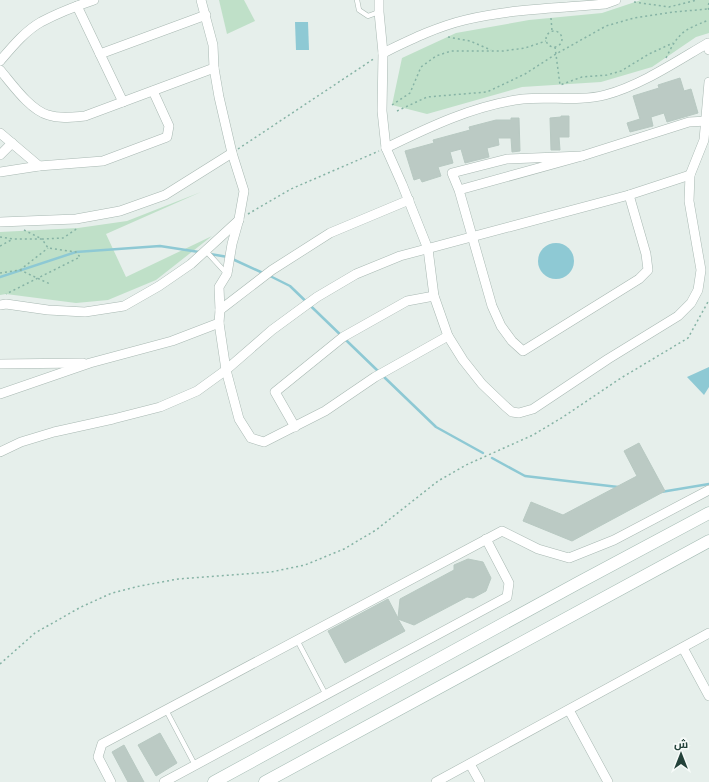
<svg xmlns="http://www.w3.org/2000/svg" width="709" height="782" viewBox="0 0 709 782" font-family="Cabin,Cairo,sans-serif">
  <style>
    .green { fill: #bfe0c8 }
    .water { fill: #8ec9d4 }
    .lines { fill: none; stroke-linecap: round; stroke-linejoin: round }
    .stream { stroke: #8ec9d4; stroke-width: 2.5 }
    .building { fill: #bbcac4; stroke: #b8c9c2 }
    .lane-casing { stroke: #a8b8b2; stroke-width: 5.5 }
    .street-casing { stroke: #a8b8b2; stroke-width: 10 }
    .secondary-casing { stroke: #a4bbb3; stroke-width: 13 }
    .path { stroke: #86b3a5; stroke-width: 1.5; stroke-dasharray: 2 3; stroke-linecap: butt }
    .lane { stroke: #fff; stroke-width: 4.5 }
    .street { stroke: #fff; stroke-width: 9 }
    .secondary { stroke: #fff; stroke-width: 12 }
  </style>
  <rect width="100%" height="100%" fill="#e6efeb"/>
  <g class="green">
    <path d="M 219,0 L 244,0 L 255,21 L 227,34 Z"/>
    <path d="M 641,0 L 709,0 L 709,33 L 696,37 L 652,67 L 601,82 L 522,87 L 427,114 L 392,105 L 402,58 L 456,33 L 529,20 L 602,13 Z"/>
    <path d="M 201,192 L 106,234 L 126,277 L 212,236 L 156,280 L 108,300 L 76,303 L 6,294 L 0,295 L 0,232 L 78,228 L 127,221 Z"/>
  </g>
  <g class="water">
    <path d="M 295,22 L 308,22 L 309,50 L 296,50 Z"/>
    <circle cx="556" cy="261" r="18"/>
    <path d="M 709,367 L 709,387 L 704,395 L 687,377 Z"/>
  </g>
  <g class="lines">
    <g class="stream">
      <path d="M 210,254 L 228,257 L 263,273"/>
      <path d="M 268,275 L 290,286 L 379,372"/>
      <path d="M 0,277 L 76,252 L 160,246 L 199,252"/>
      <path d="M 383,376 L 436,427 L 483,453"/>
      <path d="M 492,458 L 525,476 L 618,487"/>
      <path d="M 661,492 L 709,484"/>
    </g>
  </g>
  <g class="building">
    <path d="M 680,78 L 684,91 L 691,89 L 698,113 L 667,122 L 664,113 L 651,117 L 653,126 L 630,132 L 627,123 L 640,119 L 633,96 L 659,88 L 658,85 Z"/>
    <path d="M 561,116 L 569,116 L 569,137 L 559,137 L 560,150 L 551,150 L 550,118 L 561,117 Z"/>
    <path d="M 511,118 L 519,118 L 520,151 L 512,152 L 511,138 L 498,138 L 499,145 L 487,148 L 489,157 L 465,163 L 461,149 L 450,152 L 453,163 L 438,167 L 441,176 L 422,182 L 420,178 L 414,180 L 405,151 L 434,143 L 433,140 L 470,130 L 469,127 L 496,120 L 511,120 Z"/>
    <path d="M 639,443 L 665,491 L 572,541 L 523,521 L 531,502 L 563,515 L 637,476 L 624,451 Z"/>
    <path d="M 468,559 L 483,562 L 491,578 L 486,591 L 473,598 L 467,597 L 414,625 L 398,619 L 405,631 L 345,663 L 328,631 L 388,599 L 398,618 L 400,599 L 454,570 L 454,565 Z"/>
    <path d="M 160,733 L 177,763 L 156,776 L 138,745 Z"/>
    <path d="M 124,745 L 144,782 L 128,782 L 112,752 Z"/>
  </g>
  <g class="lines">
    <g class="lane-casing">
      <g id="lane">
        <path d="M 357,0 L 359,10 L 368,16 L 379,12"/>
        <path d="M 205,250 L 227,274"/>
        <path d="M 297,640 L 326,695"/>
        <path d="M 166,710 L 195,765"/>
      </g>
    </g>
    <g class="street-casing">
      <g id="street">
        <path d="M 201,0 L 213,45 L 214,68 L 219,97 L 232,153 L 244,191 L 239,219 L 232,244 L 227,274 L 219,287 L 220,310 L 219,323 L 226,370 L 239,419 L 251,438 L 264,442 L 325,411 L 375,377 L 448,336"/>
        <path d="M 379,0 L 379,12 L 383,53 L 382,111 L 386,148"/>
        <path d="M 77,6 L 123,102"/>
        <path d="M 709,50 L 708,43 C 677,61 640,86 605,95 C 578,102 550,96 523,99 C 475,105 429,127 386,148 L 402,184 L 428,249 L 434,296 L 448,336 L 463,360 L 482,384 L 505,406 L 512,412 L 519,413 L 533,409 L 608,359 L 678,316 L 691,303 L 698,290 L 701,270 L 689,201 L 690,175 L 704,140 L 709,82"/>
        <path d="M 383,53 C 410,40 436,27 465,20 C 510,9 558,8 605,4 L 616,0"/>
        <path d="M 100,54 L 206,15"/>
        <path d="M 0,61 C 12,47 25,31 41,22 C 58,13 76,6 94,0"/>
        <path d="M 0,70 C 12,84 30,110 48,115 C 60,119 73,117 85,116 L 214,68"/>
        <path d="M 0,133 L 39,166"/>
        <path d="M 0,155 L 12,143"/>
        <path d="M 582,156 L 689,122 L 707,121"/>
        <path d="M 0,172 L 39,166 L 103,161 L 167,137 L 169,126 L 153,91"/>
        <path d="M 459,190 L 582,156 L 507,159 L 452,173 L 459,190 L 492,306 L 501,326 L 512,341 L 523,351 L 639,279 L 648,270 L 646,254 L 629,195"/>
        <path d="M 0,222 L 76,219 L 120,211 L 165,195 L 232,153"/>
        <path d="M 0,305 L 6,304 L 48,310 L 85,312 L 124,306 L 159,286 L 191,264 L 239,220"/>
        <path d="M 220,310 L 272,270 L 330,233 L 409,200"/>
        <path d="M 0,364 L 83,363"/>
        <path d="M 0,394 L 90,363 L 172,341 L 219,323"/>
        <path d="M 295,427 L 275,392 L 343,337 L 407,301 L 434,296"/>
        <path d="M 0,452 L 21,442 L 54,432 L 113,419 L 160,407 L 197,391 L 226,370 L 272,330 L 317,297 L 356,274 L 400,256 L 629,195 L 690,175"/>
        <path d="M 683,648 L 709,696"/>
        <path d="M 569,710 L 608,782"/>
        <path d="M 470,764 L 480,782"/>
        <path d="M 111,782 L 98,757 L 102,744 L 502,531 L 538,549 L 569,558 L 614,540 L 709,490"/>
        <path d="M 164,782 L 507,597 L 509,583 L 486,539"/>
        <path d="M 436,782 L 709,633"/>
      </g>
    </g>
    <g class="secondary-casing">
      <g id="secondary">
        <path d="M 214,782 L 578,583 L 709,513"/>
        <path d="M 265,782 L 709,541"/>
      </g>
    </g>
    <g class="path">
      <path d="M 634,2 L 669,7 L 697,0"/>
      <path d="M 709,3 L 708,6 L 709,11"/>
      <path d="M 551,18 L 552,31"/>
      <circle cx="554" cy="39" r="8"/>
      <path d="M 448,37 L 470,41 L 491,50"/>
      <path d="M 555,47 L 560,85 L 582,77 L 607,75 L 621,71 L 649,54 L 673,43"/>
      <path d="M 666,58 C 678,33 683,30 709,20"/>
      <path d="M 392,105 L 410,93 L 421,67 L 436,56 L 451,51 L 503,51 L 525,48 L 546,41"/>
      <path d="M 397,111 L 427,97 L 487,92 L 525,74 L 556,54 L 606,26 L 634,18 L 673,12 L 708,9"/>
      <path d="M 238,149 L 375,58"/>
      <path d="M 248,214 L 291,189 L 379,151"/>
      <path d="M 24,230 L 42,239 L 63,238 L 78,228"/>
      <path d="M 0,237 L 13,239 L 42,239 L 48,248 L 76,252 L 80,257 L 6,294"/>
      <path d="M 0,246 L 13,239"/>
      <path d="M 20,270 L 48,248"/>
      <path d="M 0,273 L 20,270 L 50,284"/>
      <path d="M 0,664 L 35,633 L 81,607 L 112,593 L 140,586 L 178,579 L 271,572 L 305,565 L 344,549 L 376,530 L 438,481 L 466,465 L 533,435 L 563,417 L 621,378 L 688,338 L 709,300"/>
    </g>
    <use href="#lane" class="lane"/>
    <use href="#street" class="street"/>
    <use href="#secondary" class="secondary"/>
  </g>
  <g transform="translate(681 754)" stroke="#f7fbf9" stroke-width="3" paint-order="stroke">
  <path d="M0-3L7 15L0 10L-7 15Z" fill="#24423a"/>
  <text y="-6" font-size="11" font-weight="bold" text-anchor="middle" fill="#24423a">ش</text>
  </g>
</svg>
